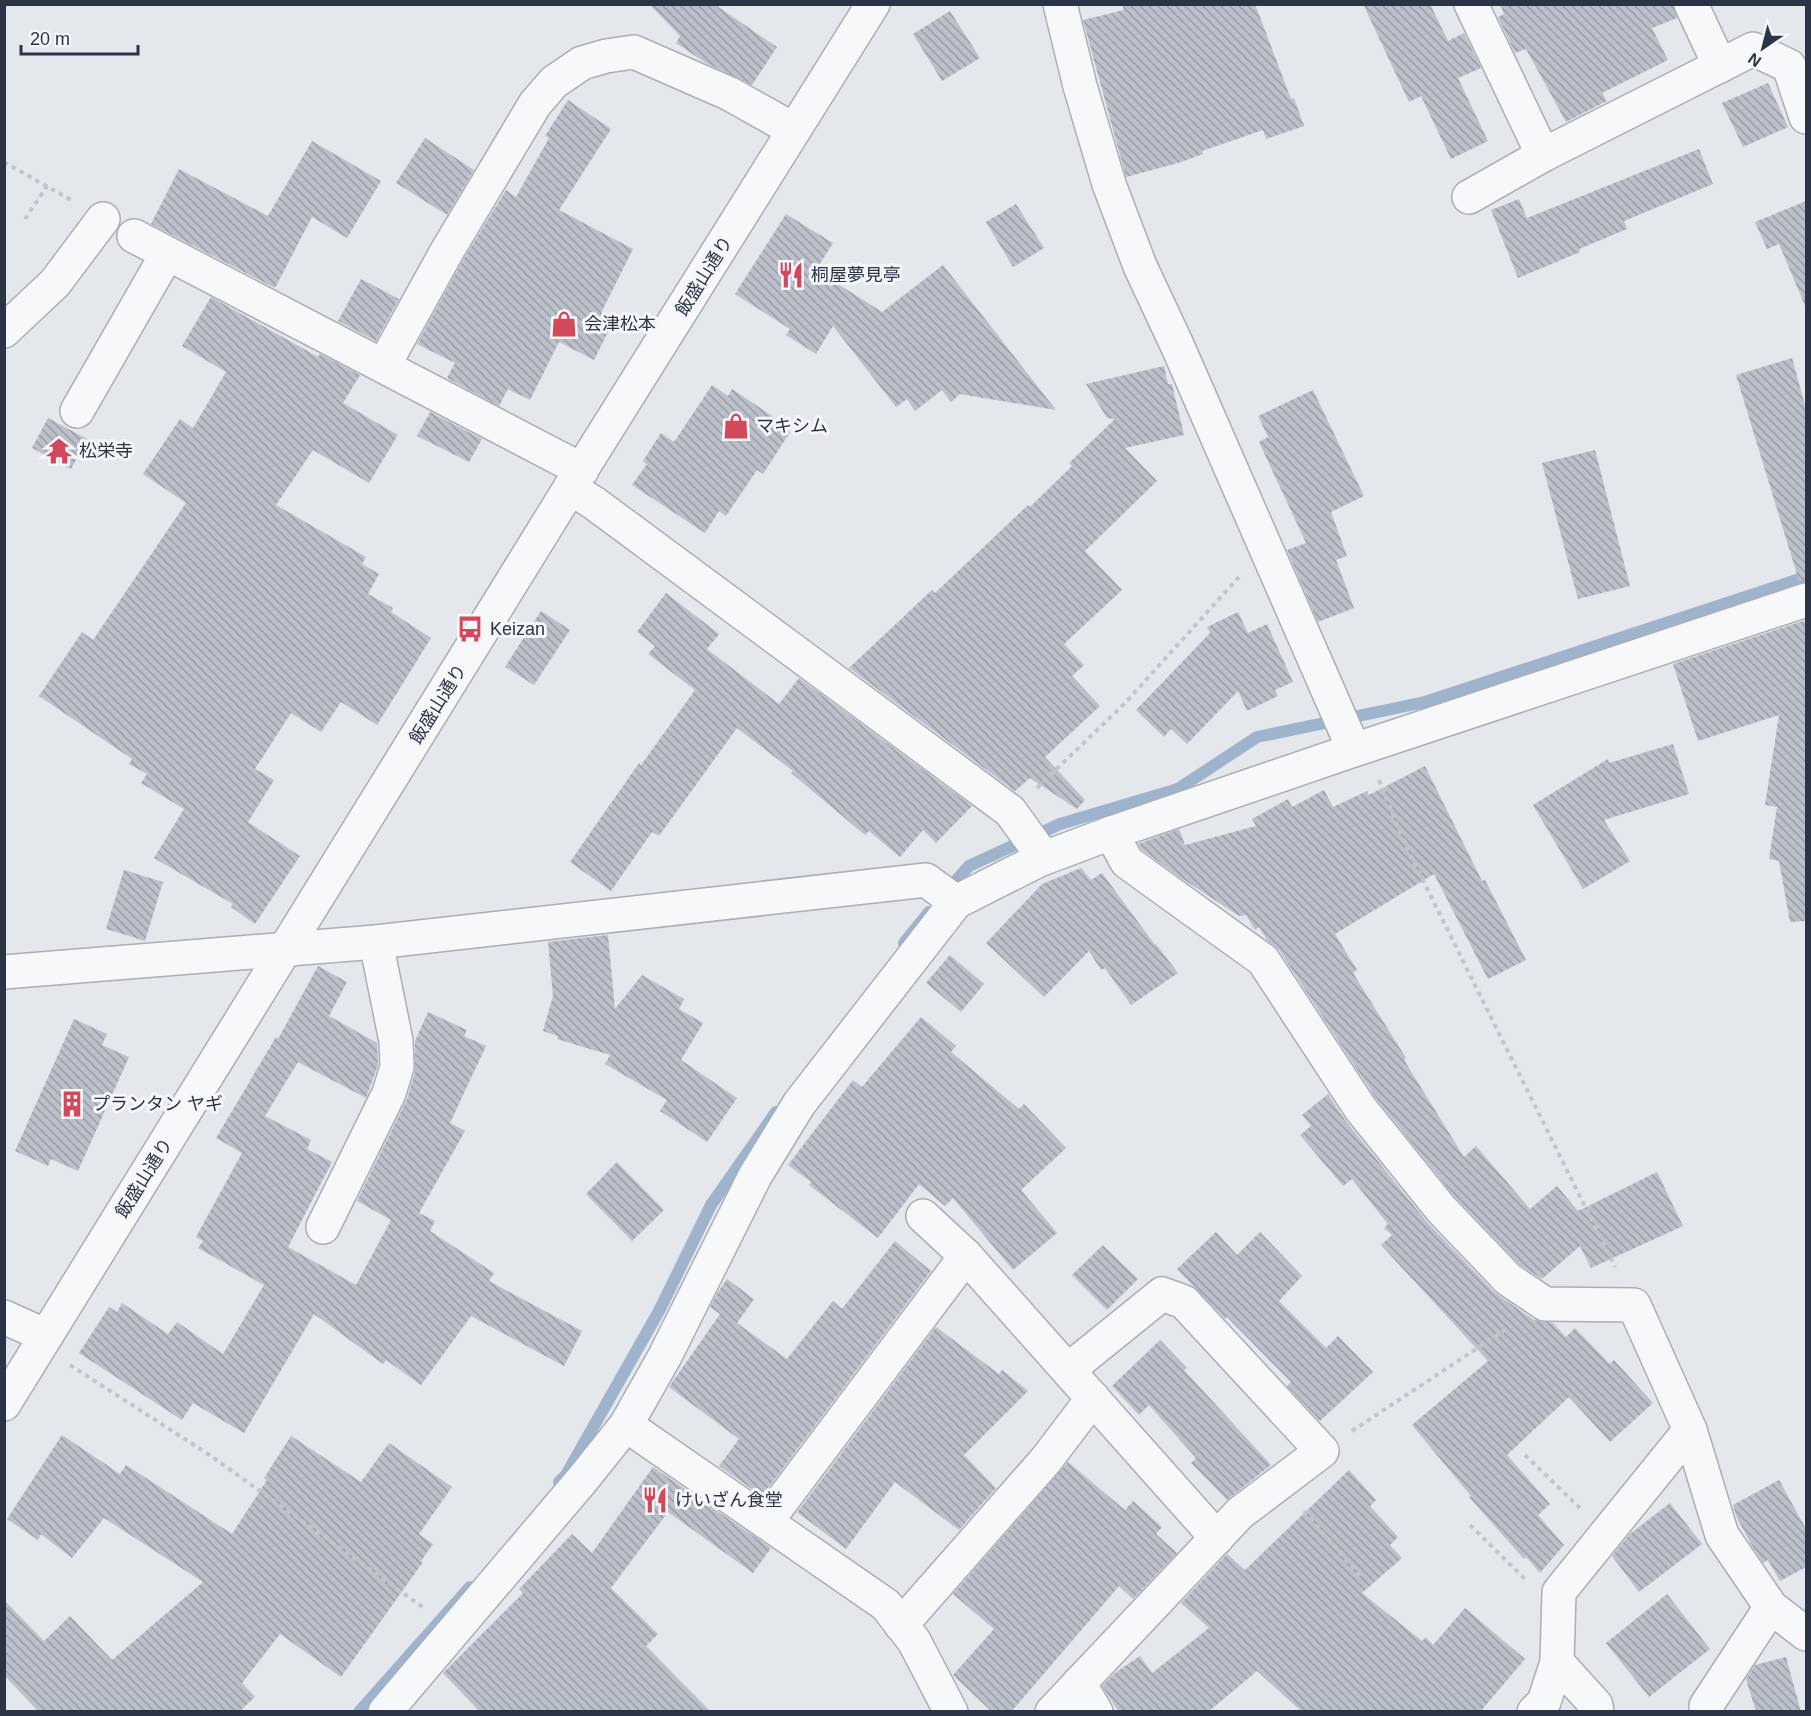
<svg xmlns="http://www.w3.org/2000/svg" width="1811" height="1716" viewBox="0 0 1811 1716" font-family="Arial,'Noto Sans JP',sans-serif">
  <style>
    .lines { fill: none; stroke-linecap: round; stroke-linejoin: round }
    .stream { stroke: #9fb4cc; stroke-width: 12 }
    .building { fill: url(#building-back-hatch) }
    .minor-casing { stroke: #a9aeb7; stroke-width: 36 }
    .path { stroke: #c2c5cb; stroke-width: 4; stroke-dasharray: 4.5 4.5; stroke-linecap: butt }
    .minor { stroke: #f7f8fa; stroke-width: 33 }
    .labels { text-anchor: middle; stroke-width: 6; stroke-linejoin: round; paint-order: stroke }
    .poi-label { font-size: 18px; fill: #2b3445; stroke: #f4f6f9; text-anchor: start }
    .street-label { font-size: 18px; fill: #2b3445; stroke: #f4f6f9 }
  </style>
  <defs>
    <pattern id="building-back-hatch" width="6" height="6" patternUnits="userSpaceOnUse" patternTransform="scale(1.5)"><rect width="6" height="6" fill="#bbc0ca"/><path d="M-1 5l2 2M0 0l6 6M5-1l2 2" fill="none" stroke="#989da6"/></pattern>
  </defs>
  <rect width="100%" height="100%" fill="#e4e7ec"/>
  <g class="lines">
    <g class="stream">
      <path d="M 946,892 L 969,866 L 1060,824 L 1178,789 L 1257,737 L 1425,702 L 1806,577"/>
      <path d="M 904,943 L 929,912"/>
      <path d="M 559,1482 L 566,1475 L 659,1311 L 711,1205 L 776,1112"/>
      <path d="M 359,1712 L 470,1587"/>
    </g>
  </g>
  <g class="building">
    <path d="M 649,4 L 714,4 L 777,47 L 752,85 L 706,63 L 676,43 L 680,36 Z"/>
    <path d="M 1122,4 L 1255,4 L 1291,99 L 1294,98 L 1304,126 L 1266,139 L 1263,130 L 1202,151 L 1203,154 L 1178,163 L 1126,177 L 1083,20 L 1124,10 Z"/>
    <path d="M 1363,4 L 1430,4 L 1448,41 L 1464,33 L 1481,68 L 1458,78 L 1488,141 L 1451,159 L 1421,96 L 1409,102 Z"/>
    <path d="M 1500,4 L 1673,4 L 1677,18 L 1652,28 L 1668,60 L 1602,93 L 1607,101 L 1566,122 L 1526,49 L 1515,53 L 1498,17 L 1504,14 Z"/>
    <path d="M 950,11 L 980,58 L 942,81 L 913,34 Z"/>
    <path d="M 1768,83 L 1788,127 L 1743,147 L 1722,103 Z"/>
    <path d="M 568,100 L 611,129 L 559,210 L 633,249 L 601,313 L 614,320 L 594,360 L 559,342 L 530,400 L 508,389 L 499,406 L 447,378 L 455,363 L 417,344 L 463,260 L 506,190 L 516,197 L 549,138 L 545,136 Z"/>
    <path d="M 425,138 L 474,170 L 447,215 L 396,183 Z"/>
    <path d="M 312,141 L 381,181 L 347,238 L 312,217 L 275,288 L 151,224 L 179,169 L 268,216 Z"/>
    <path d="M 1699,149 L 1713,184 L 1624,221 L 1627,229 L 1579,249 L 1580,252 L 1518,278 L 1491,210 L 1519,199 L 1527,218 Z"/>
    <path d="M 1806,201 L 1806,308 L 1779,244 L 1767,249 L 1755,222 Z"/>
    <path d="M 1016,204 L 1044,248 L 1013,267 L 986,222 Z"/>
    <path d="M 786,214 L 833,243 L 816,270 L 882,312 L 943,265 L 1056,410 L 960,394 L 951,402 L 942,390 L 915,411 L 907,399 L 896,407 L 833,326 L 816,354 L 786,335 L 790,329 L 735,294 Z"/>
    <path d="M 361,279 L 399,299 L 376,341 L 338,321 Z"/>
    <path d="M 211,297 L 318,357 L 320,354 L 360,375 L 343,403 L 398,435 L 369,483 L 313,450 L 276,505 L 366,557 L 362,564 L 379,574 L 368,594 L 393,608 L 391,612 L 431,638 L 377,725 L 341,702 L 321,732 L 291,713 L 255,769 L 274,780 L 248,822 L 300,856 L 255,924 L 231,907 L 233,904 L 154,858 L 184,809 L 141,783 L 147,774 L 129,764 L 132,759 L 39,696 L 82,632 L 93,640 L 186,503 L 143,474 L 180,419 L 193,428 L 226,372 L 182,346 Z"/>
    <path d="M 1792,358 L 1806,409 L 1806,580 L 1799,581 L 1736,375 Z"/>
    <path d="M 1164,366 L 1168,384 L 1172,384 L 1184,435 L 1125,448 L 1157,481 L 1085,551 L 1122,590 L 1064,644 L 1084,665 L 1072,676 L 1100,706 L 1045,757 L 1085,800 L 1077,809 L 1030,778 L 1015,791 L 849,668 L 932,590 L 935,593 L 1028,505 L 1030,507 L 1072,466 L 1069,463 L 1115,419 L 1107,418 L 1086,384 Z"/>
    <path d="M 712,385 L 728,396 L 732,389 L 778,420 L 776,423 L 790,432 L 763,474 L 757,470 L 726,516 L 719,511 L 705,533 L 632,485 L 647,464 L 643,461 L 661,433 L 674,442 Z"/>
    <path d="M 1313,390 L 1364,496 L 1331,512 L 1347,556 L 1336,560 L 1354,608 L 1318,622 L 1287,550 L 1306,543 L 1259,442 L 1268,437 L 1258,416 Z"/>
    <path d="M 430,412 L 482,439 L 469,462 L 417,436 Z"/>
    <path d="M 48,418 L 87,439 L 71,469 L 32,448 Z"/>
    <path d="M 1595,450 L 1630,586 L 1578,599 L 1542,463 Z"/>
    <path d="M 666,593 L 719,634 L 707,649 L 779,704 L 799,678 L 972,806 L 936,843 L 923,830 L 900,857 L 869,831 L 865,835 L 791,773 L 793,771 L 737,728 L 659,836 L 652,832 L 611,891 L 570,862 L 639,763 L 641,765 L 695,690 L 648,654 L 655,646 L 637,632 Z"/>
    <path d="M 541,611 L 570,630 L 534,685 L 505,667 Z"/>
    <path d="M 1238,612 L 1248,633 L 1267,624 L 1293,682 L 1275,690 L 1278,696 L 1247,711 L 1238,691 L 1187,744 L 1171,729 L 1164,737 L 1136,710 L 1210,633 L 1207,627 Z"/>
    <path d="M 1806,620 L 1806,921 L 1790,922 L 1779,861 L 1769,859 L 1777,807 L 1765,805 L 1779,715 L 1698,741 L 1673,664 Z"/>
    <path d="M 1673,744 L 1689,794 L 1604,820 L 1630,861 L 1583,889 L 1533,805 L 1608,759 L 1609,763 Z"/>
    <path d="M 1425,766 L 1482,881 L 1485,880 L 1526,960 L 1488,979 L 1434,874 L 1335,934 L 1357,970 L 1353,973 L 1406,1058 L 1404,1060 L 1464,1157 L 1476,1146 L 1530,1209 L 1557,1186 L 1578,1211 L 1657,1172 L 1683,1226 L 1591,1268 L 1580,1246 L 1542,1279 L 1520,1265 L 1455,1197 L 1375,1097 L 1279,950 L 1267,940 L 1259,927 L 1255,930 L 1246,915 L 1239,916 L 1178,876 L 1141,849 L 1138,844 L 1179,829 L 1185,845 L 1256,826 L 1252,819 L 1288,799 L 1292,807 L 1324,790 L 1333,807 L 1367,791 L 1369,795 Z"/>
    <path d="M 1081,868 L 1091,880 L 1102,873 L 1155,945 L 1156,944 L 1178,973 L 1131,1005 L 1105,968 L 1101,970 L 1089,951 L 1044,997 L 986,943 L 1042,884 Z"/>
    <path d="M 124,870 L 163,882 L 145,941 L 106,929 Z"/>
    <path d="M 608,935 L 615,1009 L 642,975 L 684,999 L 679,1009 L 703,1023 L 681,1060 L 737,1098 L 707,1142 L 660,1111 L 667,1100 L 605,1064 L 610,1055 L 557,1039 L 558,1036 L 543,1031 L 553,996 L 548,942 Z"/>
    <path d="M 950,955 L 984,984 L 961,1012 L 926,983 Z"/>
    <path d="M 318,966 L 347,982 L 329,1016 L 377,1043 L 378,1065 L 366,1098 L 298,1062 L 265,1116 L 311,1140 L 307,1149 L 332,1162 L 288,1247 L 356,1285 L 391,1220 L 357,1201 L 407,1099 L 415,1072 L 415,1041 L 428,1012 L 467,1030 L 464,1036 L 486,1046 L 450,1123 L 465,1131 L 419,1213 L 435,1221 L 430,1231 L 494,1273 L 489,1281 L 582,1331 L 564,1366 L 471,1316 L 421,1385 L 386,1360 L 383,1364 L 314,1314 L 244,1433 L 193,1403 L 182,1420 L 79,1353 L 109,1307 L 117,1312 L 122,1303 L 168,1334 L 177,1322 L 223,1354 L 264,1285 L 198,1248 L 203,1241 L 196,1237 L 242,1153 L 216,1138 L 276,1037 L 278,1039 Z"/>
    <path d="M 921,1017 L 956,1046 L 951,1052 L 1019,1109 L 1024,1104 L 1066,1148 L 1021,1190 L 1057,1233 L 1013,1270 L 953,1198 L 945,1206 L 919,1184 L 878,1238 L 809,1185 L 811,1182 L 788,1165 L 853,1080 L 862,1087 Z"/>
    <path d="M 74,1019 L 107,1034 L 102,1045 L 129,1057 L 78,1171 L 51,1159 L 48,1166 L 15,1151 Z"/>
    <path d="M 1328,1094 L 1345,1120 L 1426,1221 L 1494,1292 L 1534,1320 L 1553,1323 L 1566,1337 L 1575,1328 L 1610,1364 L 1614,1360 L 1653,1403 L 1610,1442 L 1569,1397 L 1507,1455 L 1550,1504 L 1538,1515 L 1564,1545 L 1540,1573 L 1526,1557 L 1524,1559 L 1469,1497 L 1471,1496 L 1412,1425 L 1488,1361 L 1381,1245 L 1392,1235 L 1384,1228 L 1388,1224 L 1352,1179 L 1343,1186 L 1300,1135 L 1311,1126 L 1302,1115 Z"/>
    <path d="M 617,1162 L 664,1210 L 632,1241 L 586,1194 Z"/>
    <path d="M 1216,1232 L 1237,1255 L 1260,1232 L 1302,1276 L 1279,1301 L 1326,1348 L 1338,1336 L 1373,1372 L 1320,1421 L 1287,1386 L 1291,1382 L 1227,1317 L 1225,1319 L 1177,1269 Z"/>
    <path d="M 895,1241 L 931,1271 L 762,1496 L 719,1466 L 739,1439 L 669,1387 L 720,1314 L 710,1307 L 718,1292 L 727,1279 L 754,1299 L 737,1323 L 787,1359 L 833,1301 L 842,1309 Z"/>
    <path d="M 1103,1245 L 1138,1279 L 1107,1310 L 1072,1275 Z"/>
    <path d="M 936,1327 L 999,1374 L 1002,1370 L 1028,1391 L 964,1455 L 996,1488 L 959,1530 L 895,1482 L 846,1549 L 797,1512 L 793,1518 Z"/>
    <path d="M 1160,1340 L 1187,1368 L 1184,1370 L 1271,1465 L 1227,1500 L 1191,1463 L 1196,1458 L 1149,1405 L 1139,1415 L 1112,1386 Z"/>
    <path d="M 62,1435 L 120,1474 L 126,1465 L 232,1534 L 267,1480 L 264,1478 L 291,1436 L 361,1482 L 389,1443 L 452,1487 L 419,1534 L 433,1544 L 421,1561 L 423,1562 L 341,1677 L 280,1634 L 242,1683 L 255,1697 L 239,1712 L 39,1712 L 4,1675 L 4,1600 L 44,1641 L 70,1616 L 112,1660 L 203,1582 L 104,1518 L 72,1558 L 41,1534 L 38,1540 L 7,1519 Z"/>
    <path d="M 1068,1462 L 1125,1510 L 1133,1501 L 1162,1527 L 1156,1534 L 1177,1553 L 1133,1599 L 1119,1586 L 1011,1712 L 992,1712 L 953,1675 L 994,1629 L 953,1594 Z"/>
    <path d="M 653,1467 L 771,1548 L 753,1573 L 668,1512 L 611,1588 L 658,1634 L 646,1646 L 711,1712 L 480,1712 L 443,1673 L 523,1593 L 519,1589 L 572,1534 L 592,1553 Z"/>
    <path d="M 1349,1470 L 1376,1500 L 1370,1506 L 1398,1537 L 1390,1545 L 1402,1558 L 1362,1593 L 1422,1641 L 1426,1637 L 1433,1645 L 1465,1608 L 1525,1659 L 1480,1712 L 1302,1712 L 1257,1671 L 1208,1712 L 1119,1712 L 1102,1686 L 1115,1673 L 1140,1656 L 1152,1673 L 1209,1628 L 1181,1603 L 1227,1554 L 1245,1570 Z"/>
    <path d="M 1779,1480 L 1806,1529 L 1806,1567 L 1780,1581 L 1768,1560 L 1763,1563 L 1751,1544 L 1737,1518 L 1733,1505 Z"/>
    <path d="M 1670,1503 L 1702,1544 L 1639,1592 L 1612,1556 L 1630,1534 Z"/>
    <path d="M 1667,1594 L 1710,1649 L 1649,1697 L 1606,1643 Z"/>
    <path d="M 1786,1657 L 1801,1712 L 1756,1712 L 1746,1679 L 1755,1665 Z"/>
  </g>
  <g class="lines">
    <g class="minor-casing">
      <g id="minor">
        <path d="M 1060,4 L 1080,86 L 1109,184 L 1140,266 L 1177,345 L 1354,750"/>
        <path d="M 1471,4 L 1543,155"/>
        <path d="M 1691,4 L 1720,66"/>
        <path d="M 1469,197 L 1543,155 L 1753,49 L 1789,66 L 1806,117"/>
        <path d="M 134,236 L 582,470"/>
        <path d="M 4,331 L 55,283 L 103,219"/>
        <path d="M 384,365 L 447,251 L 535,104 L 554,82 L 582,63 L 606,56 L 634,52 L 730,94 L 794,130"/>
        <path d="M 77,411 L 167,254"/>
        <path d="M 570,488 L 594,503 L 1010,811 L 1044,858"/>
        <path d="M 1111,833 L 1127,862 L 1263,960 L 1360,1108 L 1441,1209 L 1508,1279 L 1545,1304 L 1634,1305 L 1690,1430 L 1722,1535 L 1771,1607 L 1806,1634"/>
        <path d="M 4,972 L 376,942 L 926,880 L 956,902"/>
        <path d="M 923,1216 L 966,1256 L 1217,1538"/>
        <path d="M 323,1227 L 389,1093 L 397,1067 L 396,1041 L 376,942"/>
        <path d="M 4,1317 L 46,1336"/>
        <path d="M 4,1404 L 570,488 L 873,4"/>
        <path d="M 626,1425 L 886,1605 L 914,1641 L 951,1712"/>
        <path d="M 766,1522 L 966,1256"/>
        <path d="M 901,1625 L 1046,1460 L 1093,1398"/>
        <path d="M 1557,1662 L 1559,1592 L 1690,1430"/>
        <path d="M 1079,1683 L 1096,1712"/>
        <path d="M 385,1712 L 582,1480 L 626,1425 L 665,1356 L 755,1176 L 799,1104 L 956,902 L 1039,860 L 1111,833 L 1354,750 L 1806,600"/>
        <path d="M 1052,1712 L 1240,1513 L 1322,1451 L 1184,1302 L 1162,1294 L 1068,1370"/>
        <path d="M 1534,1712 L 1544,1702 L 1557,1662 L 1596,1705 L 1597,1712"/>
        <path d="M 1708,1712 L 1706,1706 L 1771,1607"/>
      </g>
    </g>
    <g class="path">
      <path d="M 4,162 L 71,200"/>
      <path d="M 25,219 L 47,186"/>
      <path d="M 1379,780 L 1404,842 L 1615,1267"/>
      <path d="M 1037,788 L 1126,702 L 1239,577"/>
      <path d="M 70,1365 L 208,1454 L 424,1608"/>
      <path d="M 1352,1431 L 1511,1326"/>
      <path d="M 1525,1455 L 1580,1508"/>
      <path d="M 1304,1511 L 1361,1577"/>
      <path d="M 1470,1525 L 1526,1580"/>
    </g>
    <use href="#minor" class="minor"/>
  </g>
  <defs>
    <g id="restaurant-bare" transform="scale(2.07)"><path d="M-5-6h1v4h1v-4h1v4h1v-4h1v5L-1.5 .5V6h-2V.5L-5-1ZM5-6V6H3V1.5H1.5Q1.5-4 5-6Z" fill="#d1495b" stroke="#f4f6f9" stroke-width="2.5" paint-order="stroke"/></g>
    <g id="shop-bare" transform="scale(2.07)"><path d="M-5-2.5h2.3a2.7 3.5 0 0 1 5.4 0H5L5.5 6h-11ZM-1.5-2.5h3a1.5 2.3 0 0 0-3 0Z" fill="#d1495b" stroke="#f4f6f9" stroke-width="2.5" paint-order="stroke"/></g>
    <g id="temple-bare" transform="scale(2.07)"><path d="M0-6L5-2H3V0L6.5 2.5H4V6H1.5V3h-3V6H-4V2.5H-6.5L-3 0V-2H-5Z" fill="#d1495b" stroke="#f4f6f9" stroke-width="2.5" paint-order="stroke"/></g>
    <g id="bus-bare" transform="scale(2.07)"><path d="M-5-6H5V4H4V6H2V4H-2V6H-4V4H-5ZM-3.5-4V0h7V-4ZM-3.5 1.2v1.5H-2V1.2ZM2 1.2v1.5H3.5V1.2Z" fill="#d1495b" stroke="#f4f6f9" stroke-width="2.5" paint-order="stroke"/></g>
    <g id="building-bare" transform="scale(2.07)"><path d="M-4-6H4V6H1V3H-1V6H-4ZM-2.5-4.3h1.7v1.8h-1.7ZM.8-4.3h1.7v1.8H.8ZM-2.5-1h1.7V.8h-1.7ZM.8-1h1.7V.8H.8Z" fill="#d1495b" stroke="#f4f6f9" stroke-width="2.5" paint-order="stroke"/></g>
  </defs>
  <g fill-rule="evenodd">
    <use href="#restaurant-bare" x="791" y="275"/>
    <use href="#shop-bare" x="564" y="324"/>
    <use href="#shop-bare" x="736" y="426"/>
    <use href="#temple-bare" x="59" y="451"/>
    <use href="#bus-bare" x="470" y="629"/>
    <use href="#building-bare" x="72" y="1104"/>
    <use href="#restaurant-bare" x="655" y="1500"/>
  </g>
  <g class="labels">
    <g class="poi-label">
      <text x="811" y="281">桐屋夢見亭</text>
      <text x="584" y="330">会津松本</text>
      <text x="756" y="432">マキシム</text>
      <text x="79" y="457">松栄寺</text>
      <text x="490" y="635">Keizan</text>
      <text x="92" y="1110">プランタン ヤギ</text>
      <text x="675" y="1506">けいざん食堂</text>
    </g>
    <g class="street-label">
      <text transform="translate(704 276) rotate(-58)" y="6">飯盛山通り</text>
      <text transform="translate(438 704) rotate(-58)" y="6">飯盛山通り</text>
      <text transform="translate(144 1178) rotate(-58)" y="6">飯盛山通り</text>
    </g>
  </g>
  <rect width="1811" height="1716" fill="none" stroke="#2b3445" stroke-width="12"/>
  <g transform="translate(1763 48) rotate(215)" stroke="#f4f6f9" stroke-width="4.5" paint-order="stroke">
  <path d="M0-4.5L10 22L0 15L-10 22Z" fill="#2b3445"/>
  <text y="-9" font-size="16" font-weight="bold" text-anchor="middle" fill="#2b3445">N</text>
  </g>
  <path d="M21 45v9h117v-9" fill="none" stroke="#2b3445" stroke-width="3"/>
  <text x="30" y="45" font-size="18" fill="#2b3445" stroke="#f4f6f9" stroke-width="4.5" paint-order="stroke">20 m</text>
</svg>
